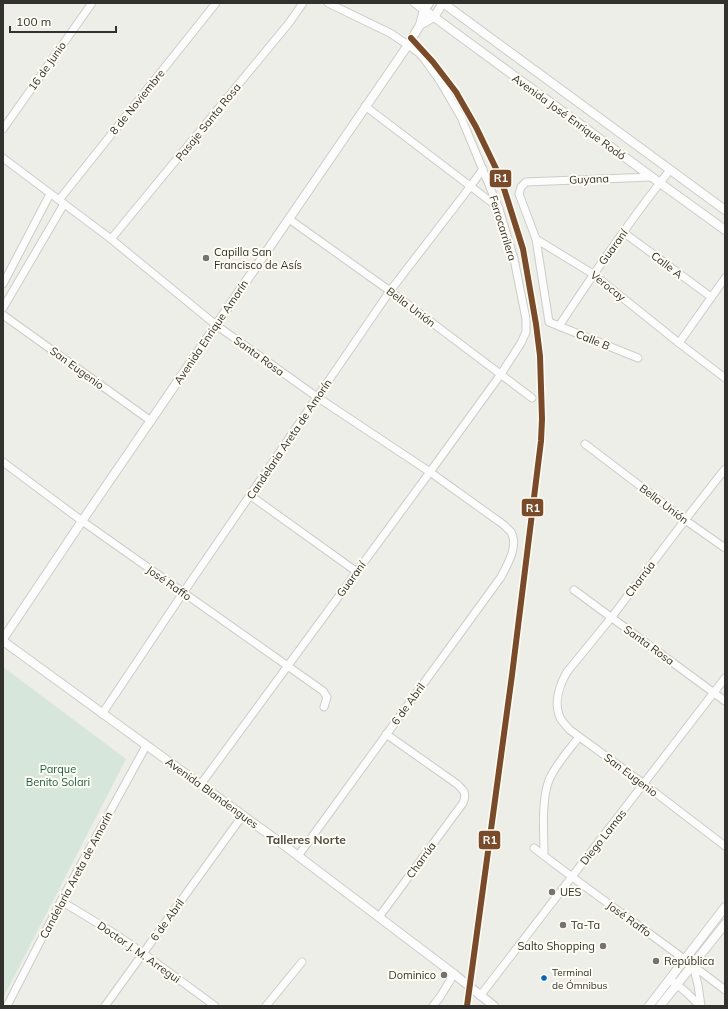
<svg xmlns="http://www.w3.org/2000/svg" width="728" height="1009" viewBox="0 0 728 1009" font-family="Mulish,sans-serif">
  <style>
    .green { fill: #d7e6db }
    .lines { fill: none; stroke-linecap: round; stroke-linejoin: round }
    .minor-casing { stroke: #ccccc9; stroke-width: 9 }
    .tertiary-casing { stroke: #ccccc9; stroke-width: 10 }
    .minor { stroke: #fcfcfc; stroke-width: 7 }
    .tertiary { stroke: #fcfcfc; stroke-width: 8 }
    .rail-1-casing { stroke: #fffdf3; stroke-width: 9 }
    .rail-1 { stroke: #7a4b2a; stroke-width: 6 }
    .poi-dot { fill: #74736f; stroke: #fffdf3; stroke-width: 1.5 }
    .bus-dot { fill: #0065bd; stroke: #fffdf3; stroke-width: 1.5 }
    .labels { text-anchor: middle; stroke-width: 4; stroke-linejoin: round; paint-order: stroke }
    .bus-label { font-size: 10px; fill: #32312d; stroke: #fffdf3; text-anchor: start }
    .street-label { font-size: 11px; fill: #32312d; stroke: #fffdf3 }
    .poi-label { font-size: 11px; fill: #32312d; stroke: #fffdf3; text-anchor: start }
    .park-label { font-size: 11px; fill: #1b5f42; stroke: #fffdf3 }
    .neighbourhood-label { font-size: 12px; font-weight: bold; fill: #4e4c44; stroke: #fffdf3 }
    .line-badge { stroke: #fffdf3; stroke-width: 1.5 }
    .badge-label { font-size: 11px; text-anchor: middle; font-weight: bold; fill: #fff }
  </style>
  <rect width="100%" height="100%" fill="#eeeee9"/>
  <path class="green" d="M 3,667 L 126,759 L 3,998 Z"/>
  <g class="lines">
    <g class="minor-casing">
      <g id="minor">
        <path d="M 365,106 L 499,208"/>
        <path d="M 3,129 L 92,3"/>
        <path d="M 3,158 L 111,239 L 216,325 L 317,397 L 430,472 L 504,525 C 506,527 509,530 511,532 C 519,546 507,565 501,577 L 298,856"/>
        <path d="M 651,177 L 526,182 L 521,187 L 519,194 L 536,239 L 593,274 L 679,343 L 725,378"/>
        <path d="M 59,200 L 216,3"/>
        <path d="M 289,219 L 390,291 L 532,398"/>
        <path d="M 623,232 L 711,297"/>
        <path d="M 111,239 L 289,23 L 303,3"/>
        <path d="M 536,239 L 549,322 L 638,358"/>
        <path d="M 3,284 L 50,194"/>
        <path d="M 3,308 L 64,204"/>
        <path d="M 3,315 L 151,421"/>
        <path d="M 559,326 C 594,273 630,220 670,170"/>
        <path d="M 679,343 L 725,278"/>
        <path d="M 585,444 L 685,520 L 725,548"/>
        <path d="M 3,462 L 82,521 L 323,691 L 327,697 L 324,707"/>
        <path d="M 725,469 L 685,520 L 611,618 L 567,672 C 560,684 554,701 559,715 C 561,721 566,726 570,730 L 644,784 L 725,846"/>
        <path d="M 251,496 L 357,572"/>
        <path d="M 574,590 L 725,701"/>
        <path d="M 102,714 L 183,593 L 390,291 L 470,187 L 483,169"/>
        <path d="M 201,784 L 430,472 L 501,374 L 521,343 L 526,332 L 526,319 L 514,259 L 499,209 L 461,117 L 440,81 L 425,60 L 419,53 L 408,45 L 390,33 L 328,3"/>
        <path d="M 534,848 C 597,897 662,941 725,990"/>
        <path d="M 544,855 C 544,833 541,801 549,780 C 556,764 569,750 579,737"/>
        <path d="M 61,901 L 112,932 L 143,953 L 215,1006"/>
        <path d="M 379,917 L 463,803 C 467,793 464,791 457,784 L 386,734"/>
        <path d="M 693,965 L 698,985 L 701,1006"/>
        <path d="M 668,981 L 672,981 L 686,992 L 700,1006"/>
        <path d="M 480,996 L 725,678"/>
        <path d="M 7,1006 L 61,901 L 146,746"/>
        <path d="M 105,1006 L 243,815"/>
        <path d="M 266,1006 L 302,962"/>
        <path d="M 433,1006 L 440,997 L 454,974"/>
      </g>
    </g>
    <g class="tertiary-casing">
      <g id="tertiary">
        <path d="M 415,3 L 660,183 L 725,230"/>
        <path d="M 443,3 L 725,210"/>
        <path d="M 420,25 L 434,17 L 443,3"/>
        <path d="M 3,639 L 82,521 L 408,45 L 420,25 L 424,10 L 429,3"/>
        <path d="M 3,641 L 285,846 L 454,974 L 494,1006"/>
        <path d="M 649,1006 L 725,907"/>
        <path d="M 660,1006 L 725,924"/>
      </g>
    </g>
    <use href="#minor" class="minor"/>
    <use href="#tertiary" class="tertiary"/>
    <g class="rail-1-casing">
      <path id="rail-1" d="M 411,38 L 433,62 L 456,92 L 476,127 L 501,179 L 523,249 L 536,324 L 540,356 L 542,419 L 541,441 L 512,675 L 467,1006"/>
    </g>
    <use href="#rail-1" class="rail-1"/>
  </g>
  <g class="poi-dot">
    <circle cx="206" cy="258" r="4"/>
    <circle cx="552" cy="892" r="4"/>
    <circle cx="563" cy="925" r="4"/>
    <circle cx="603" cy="946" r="4"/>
    <circle cx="656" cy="961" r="4"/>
    <circle cx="444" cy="975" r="4"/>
  </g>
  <circle class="bus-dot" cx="544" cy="978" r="3.5"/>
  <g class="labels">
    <g class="bus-label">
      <text x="552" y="976">Terminal<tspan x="552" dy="13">de Ómnibus</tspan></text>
    </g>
    <g class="street-label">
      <text transform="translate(47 66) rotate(-55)" y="4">16 de Junio</text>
      <text transform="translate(137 102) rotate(-51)" y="4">8 de Noviembre</text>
      <text transform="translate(569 117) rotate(36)" y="4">Avenida José Enrique Rodó</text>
      <text transform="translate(208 122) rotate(-51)" y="4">Pasaje Santa Rosa</text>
      <text transform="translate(589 179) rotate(-2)" y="4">Guyana</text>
      <text transform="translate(503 228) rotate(73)" y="4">Ferrocarrilera</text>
      <text transform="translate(613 247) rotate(-54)" y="4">Guaraní</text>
      <text transform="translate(667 265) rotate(37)" y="4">Calle A</text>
      <text transform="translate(608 286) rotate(38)" y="4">Verocay</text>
      <text transform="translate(411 307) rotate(37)" y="4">Bella Unión</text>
      <text transform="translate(211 332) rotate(-56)" y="4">Avenida Enrique Amorín</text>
      <text transform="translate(593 340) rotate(22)" y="4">Calle B</text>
      <text transform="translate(259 356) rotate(36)" y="4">Santa Rosa</text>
      <text transform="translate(77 368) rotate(36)" y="4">San Eugenio</text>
      <text transform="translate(289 439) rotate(-56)" y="4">Candelaria Areta de Amorín</text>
      <text transform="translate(664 504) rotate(37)" y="4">Bella Unión</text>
      <text transform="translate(351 579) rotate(-54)" y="4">Guaraní</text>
      <text transform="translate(640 579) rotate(-53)" y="4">Charrúa</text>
      <text transform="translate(169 583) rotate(35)" y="4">José Raffo</text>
      <text transform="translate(649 645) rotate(36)" y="4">Santa Rosa</text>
      <text transform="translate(408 704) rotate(-54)" y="4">6 de Abril</text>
      <text transform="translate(631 775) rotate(37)" y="4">San Eugenio</text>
      <text transform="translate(212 793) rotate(36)" y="4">Avenida Blandengues</text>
      <text transform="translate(603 837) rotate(-52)" y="4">Diego Lamas</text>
      <text transform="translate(421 860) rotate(-54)" y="4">Charrúa</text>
      <text transform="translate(76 875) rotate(-62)" y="4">Candelaria Areta de Amorín</text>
      <text transform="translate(629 919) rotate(36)" y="4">José Raffo</text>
      <text transform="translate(167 920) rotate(-54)" y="4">6 de Abril</text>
      <text transform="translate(139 952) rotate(35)" y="4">Doctor J. M. Arregui</text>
    </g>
    <g class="poi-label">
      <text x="214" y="256">Capilla San<tspan x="214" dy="13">Francisco de Asís</tspan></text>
      <text x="560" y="896">UES</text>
      <text x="571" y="929">Ta-Ta</text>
      <text x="595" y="950" text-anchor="end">Salto Shopping</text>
      <text x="664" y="965">República</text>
      <text x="436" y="979" text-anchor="end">Dominico</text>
    </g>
    <g class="park-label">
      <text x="58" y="773">Parque<tspan x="58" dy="13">Benito Solari</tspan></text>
    </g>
    <g class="neighbourhood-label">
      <text x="306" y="844">Talleres Norte</text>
    </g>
  </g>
  <g class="line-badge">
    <rect x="489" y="169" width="23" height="19" rx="4" fill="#7a4b2a"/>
    <rect x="521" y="498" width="23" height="19" rx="4" fill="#7a4b2a"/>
    <rect x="478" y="830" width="23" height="20" rx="4" fill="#7a4b2a"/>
  </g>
  <g class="badge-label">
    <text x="501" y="182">R1</text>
    <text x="533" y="512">R1</text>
    <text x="490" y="844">R1</text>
  </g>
  <rect width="728" height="1009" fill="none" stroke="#32312d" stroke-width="8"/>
  <path d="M10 26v6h106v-6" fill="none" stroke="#32312d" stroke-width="2"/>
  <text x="16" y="26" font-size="12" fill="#32312d" stroke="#fffdf3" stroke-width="3" paint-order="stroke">100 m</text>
</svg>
